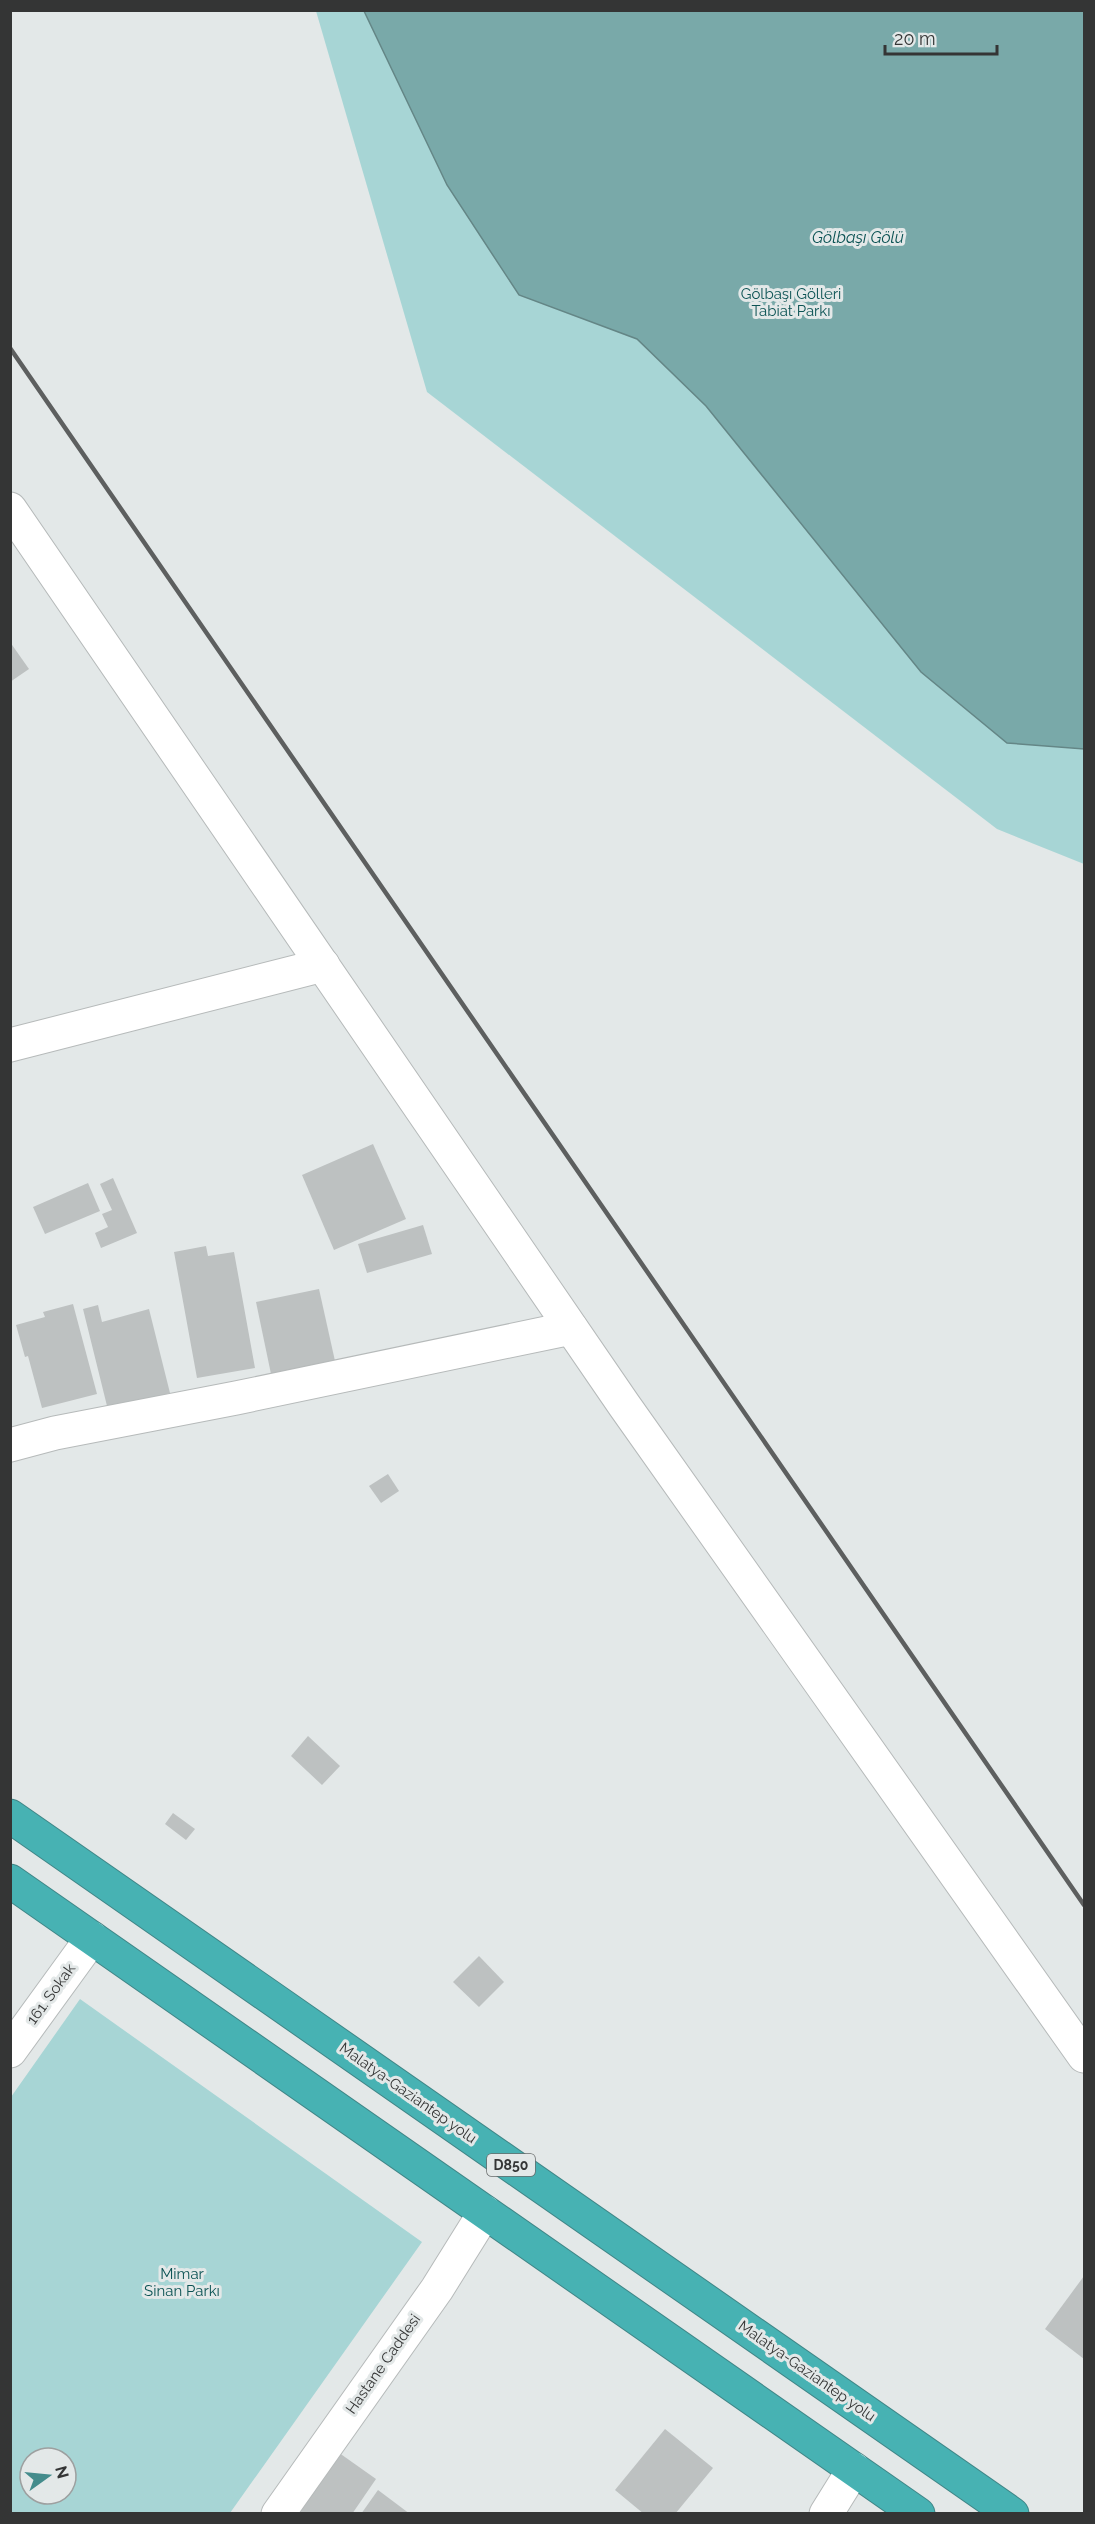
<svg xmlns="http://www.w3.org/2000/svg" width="1095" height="2524" viewBox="0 0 1095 2524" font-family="Raleway,sans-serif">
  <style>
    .green { fill: #a7d5d5; fill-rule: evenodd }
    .water { fill: #79a9a9; stroke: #648686; stroke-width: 1.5 }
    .building { fill: #bdc1c1 }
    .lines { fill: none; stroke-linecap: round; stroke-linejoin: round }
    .minor-casing { stroke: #b6baba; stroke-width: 35 }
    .highway-casing { stroke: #408687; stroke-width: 35 }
    .minor { stroke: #fff; stroke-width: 33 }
    .highway { stroke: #47b2b3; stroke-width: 33 }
    .rail { stroke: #5d5f5f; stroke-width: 4.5 }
    .labels { text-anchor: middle; stroke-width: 6; stroke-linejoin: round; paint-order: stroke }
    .shield { fill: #e3e8e8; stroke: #686b6b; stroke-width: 1.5 }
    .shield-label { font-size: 14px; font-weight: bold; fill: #343535 }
    .park-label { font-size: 15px; fill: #0c5354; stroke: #e3e8e8 }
    .street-label { font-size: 15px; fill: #343535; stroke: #e3e8e8 }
    .water-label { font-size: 16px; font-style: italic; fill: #085152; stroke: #e3e8e8 }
  </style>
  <rect width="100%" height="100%" fill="#e3e8e8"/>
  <g class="green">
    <path d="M 316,11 L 1084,11 L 1084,864 L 997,829 L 427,392 Z"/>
    <path d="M 80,1999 L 422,2242 L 230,2513 L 11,2513 L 11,2097 ZM 30,2458 L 66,2458 L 66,2494 L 30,2494 Z"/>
  </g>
  <path class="water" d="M 364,11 L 1084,11 L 1084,749 L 1007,743 L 921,672 L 706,406 L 637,339 L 519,295 L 447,185 Z"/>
  <g class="building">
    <path d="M 10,642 L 29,669 L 10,682 Z"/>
    <path d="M 373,1144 L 406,1219 L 334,1250 L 302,1175 Z"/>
    <path d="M 113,1178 L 137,1233 L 101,1248 L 95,1233 L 108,1227 L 102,1214 L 112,1210 L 100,1184 Z"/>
    <path d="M 88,1183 L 100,1211 L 45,1234 L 33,1207 Z"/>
    <path d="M 423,1225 L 432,1254 L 367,1273 L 358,1244 Z"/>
    <path d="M 206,1246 L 208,1256 L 234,1252 L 255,1368 L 197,1378 L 174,1252 Z"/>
    <path d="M 319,1289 L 335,1361 L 271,1374 L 256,1302 Z"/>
    <path d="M 73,1304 L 97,1394 L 42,1408 L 28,1356 L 25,1357 L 16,1325 L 45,1317 L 43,1312 Z"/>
    <path d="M 98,1305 L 102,1322 L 149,1309 L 170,1393 L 108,1410 L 83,1309 Z"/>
    <path d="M 388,1474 L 399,1491 L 381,1503 L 369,1486 Z"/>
    <path d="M 308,1736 L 340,1766 L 322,1785 L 291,1756 Z"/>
    <path d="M 173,1813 L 195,1829 L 186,1840 L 165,1824 Z"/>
    <path d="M 479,1956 L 504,1982 L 479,2007 L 453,1982 Z"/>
    <path d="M 1084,2276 L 1084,2359 L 1045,2329 Z"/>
    <path d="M 665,2429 L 713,2468 L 675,2514 L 644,2514 L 615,2490 Z"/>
    <path d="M 335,2450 L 376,2479 L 352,2514 L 289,2514 Z"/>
    <path d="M 378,2490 L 410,2514 L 361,2514 Z"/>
  </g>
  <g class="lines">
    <g class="minor-casing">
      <g id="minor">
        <path d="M 10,509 L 624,1405 L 1084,2056"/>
        <path d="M 10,1045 L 323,965"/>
        <path d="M 10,1445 L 55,1433 L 236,1398 L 571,1328"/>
        <path d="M 10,2051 L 92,1938"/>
        <path d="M 278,2514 L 437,2289 L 485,2212"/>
        <path d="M 826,2514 L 854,2469"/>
      </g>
    </g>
    <g class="highway-casing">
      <g id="highway">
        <path d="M 10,1816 L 1012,2514"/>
        <path d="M 10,1881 L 918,2514"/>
      </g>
    </g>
    <use href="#minor" class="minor"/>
    <use href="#highway" class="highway"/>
    <path class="rail" d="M 10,348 L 1084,1905"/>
  </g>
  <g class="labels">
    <rect class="shield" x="487" y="2154" width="48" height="22" rx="4.5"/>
    <g class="shield-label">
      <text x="511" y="2170">D850</text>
    </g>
    <g class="park-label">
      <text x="791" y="299">Gölbaşı Gölleri<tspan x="791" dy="17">Tabiat Parkı</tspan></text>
      <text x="182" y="2279">Mimar<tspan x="182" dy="17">Sinan Parkı</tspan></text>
    </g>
    <g class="street-label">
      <text transform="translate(51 1994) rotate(-54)" y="5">161. Sokak</text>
      <text transform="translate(408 2093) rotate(35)" y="5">Malatya-Gaziantep yolu</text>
      <text transform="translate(383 2364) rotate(-55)" y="5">Hastane Caddesi</text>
      <text transform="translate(807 2371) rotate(35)" y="5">Malatya-Gaziantep yolu</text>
    </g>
    <g class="water-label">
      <text x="858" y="243">Gölbaşı Gölü</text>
    </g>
  </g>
  <rect width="1095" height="2524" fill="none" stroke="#343535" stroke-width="24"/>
  <g transform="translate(48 2476) rotate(75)"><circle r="28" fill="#e3e8e8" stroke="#9da0a0" stroke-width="1.5"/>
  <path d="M0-4.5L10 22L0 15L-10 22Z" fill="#448c8c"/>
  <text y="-9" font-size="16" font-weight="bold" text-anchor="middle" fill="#343535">N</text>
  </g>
  <path d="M885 45v9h112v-9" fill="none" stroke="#343535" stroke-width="3"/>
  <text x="894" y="45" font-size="18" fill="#343535" stroke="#e3e8e8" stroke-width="4.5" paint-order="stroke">20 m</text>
</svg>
